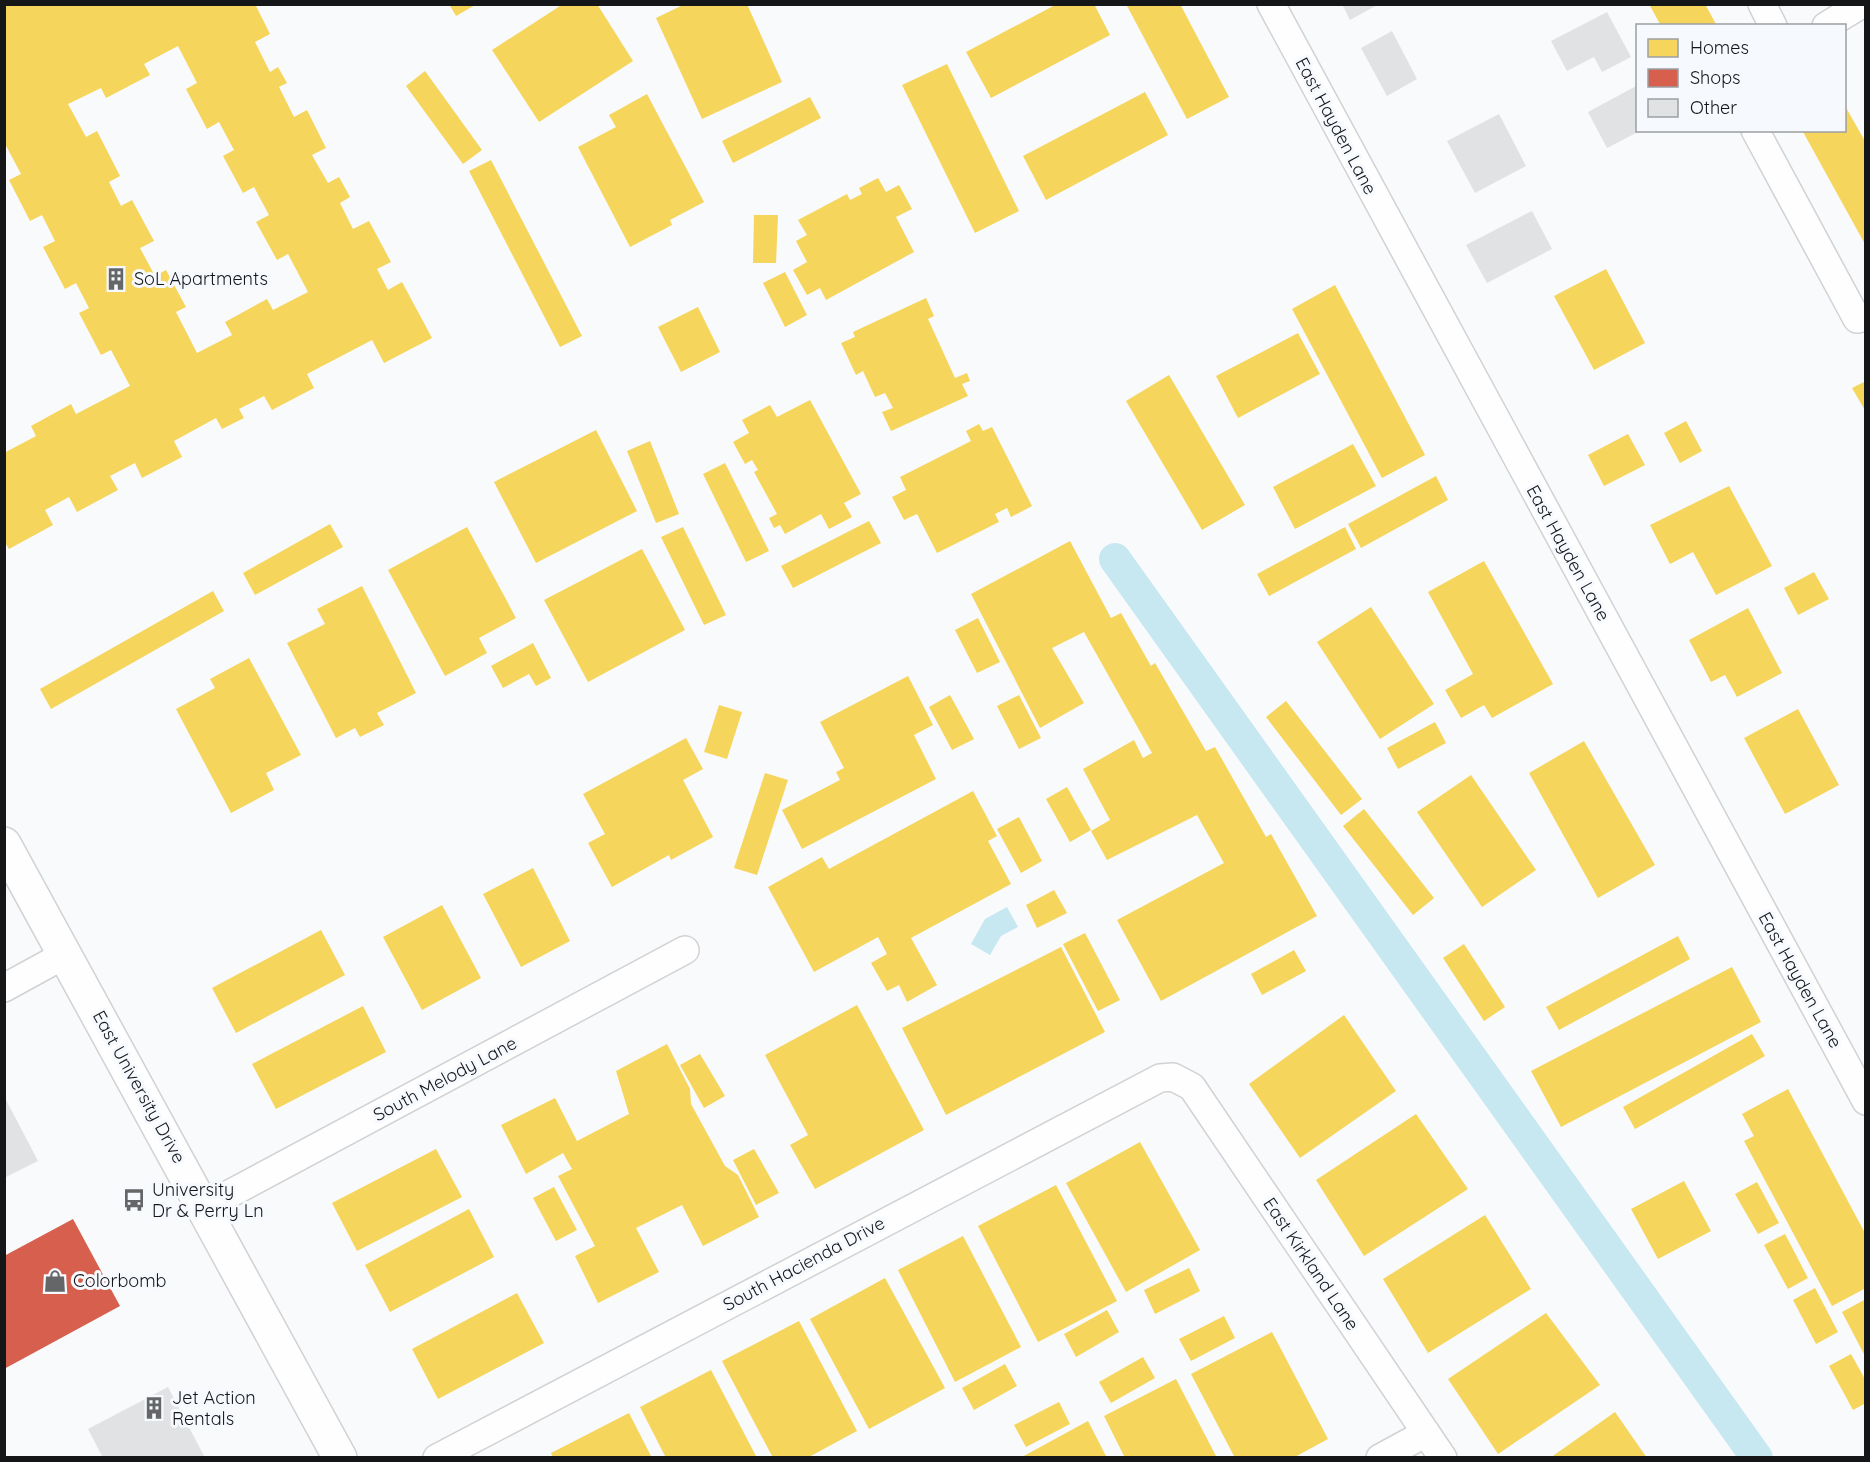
<svg xmlns="http://www.w3.org/2000/svg" width="1870" height="1462" viewBox="0 0 1870 1462" font-family="Quicksand,sans-serif">
  <style>
    .water { fill: #c7e8f1 }
    .homes { fill: #f6d55c; fill-rule: evenodd }
    .shops { fill: #d6604d }
    .lines { fill: none; stroke-linecap: round; stroke-linejoin: round }
    .canal { stroke: #c7e8f1; stroke-width: 32 }
    .building { fill: #e1e2e4 }
    .street-casing { stroke: #d1d2d4; stroke-width: 30 }
    .secondary-casing { stroke: #d1d2d4; stroke-width: 36 }
    .street { stroke: #fefeff; stroke-width: 27 }
    .secondary { stroke: #fefeff; stroke-width: 33 }
    .labels { text-anchor: middle; stroke-width: 6; stroke-linejoin: round; paint-order: stroke }
    .street-label { font-size: 18px; fill: #151618; stroke: #f6f9fe }
    .poi-label { font-size: 18px; fill: #151618; stroke: #f6f9fe; text-anchor: start }
  </style>
  <rect width="100%" height="100%" fill="#f8fafc"/>
  <path class="water" d="M 1007,907 L 1018,927 L 1001,936 L 990,955 L 971,944 L 985,919 Z"/>
  <g class="homes">
    <path d="M 4,4 L 255,4 L 270,34 L 255,42 L 270,72 L 278,67 L 287,83 L 279,87 L 294,117 L 307,110 L 326,148 L 312,155 L 328,183 L 339,177 L 350,197 L 340,203 L 353,229 L 369,221 L 391,262 L 377,269 L 388,290 L 402,282 L 432,338 L 384,363 L 372,340 L 307,374 L 314,388 L 272,410 L 264,396 L 239,409 L 244,418 L 222,429 L 216,418 L 174,441 L 182,457 L 142,478 L 135,463 L 110,476 L 118,490 L 77,512 L 69,497 L 45,510 L 53,525 L 9,549 L 4,541 L 4,453 L 36,436 L 31,426 L 71,404 L 76,414 L 130,386 L 111,350 L 101,355 L 79,313 L 89,308 L 76,283 L 65,289 L 43,247 L 55,241 L 42,215 L 30,221 L 9,180 L 21,174 L 4,142 ZM 178,46 L 197,83 L 186,89 L 207,129 L 219,122 L 234,150 L 223,156 L 243,193 L 254,187 L 269,215 L 256,222 L 277,260 L 288,254 L 308,292 L 273,310 L 267,299 L 225,322 L 232,335 L 197,353 L 176,312 L 186,307 L 166,270 L 155,276 L 140,248 L 154,241 L 132,200 L 121,206 L 109,182 L 120,176 L 97,131 L 86,137 L 68,104 L 101,88 L 106,98 L 150,75 L 144,64 Z"/>
    <path d="M 449,4 L 477,4 L 456,16 Z"/>
    <path d="M 563,4 L 597,4 L 633,61 L 539,122 L 492,50 Z"/>
    <path d="M 685,4 L 747,4 L 782,82 L 702,119 L 656,18 Z"/>
    <path d="M 1057,4 L 1094,4 L 1110,35 L 991,98 L 966,52 Z"/>
    <path d="M 1126,4 L 1180,4 L 1229,97 L 1187,119 Z"/>
    <path d="M 1649,4 L 1705,4 L 1717,26 L 1661,26 Z"/>
    <path d="M 947,64 L 1019,211 L 975,233 L 902,85 Z"/>
    <path d="M 425,71 L 482,150 L 463,164 L 406,86 Z"/>
    <path d="M 1145,92 L 1168,135 L 1046,200 L 1023,156 Z"/>
    <path d="M 647,94 L 704,202 L 670,220 L 672,225 L 630,247 L 578,147 L 616,127 L 609,115 Z"/>
    <path d="M 810,97 L 821,118 L 733,163 L 722,141 Z"/>
    <path d="M 1844,104 L 1866,143 L 1866,246 L 1802,130 L 1844,130 Z"/>
    <path d="M 491,160 L 582,336 L 560,347 L 469,171 Z"/>
    <path d="M 878,178 L 886,192 L 899,185 L 912,209 L 896,217 L 914,252 L 826,300 L 820,288 L 807,295 L 793,270 L 807,262 L 796,241 L 807,235 L 798,220 L 847,194 L 850,200 L 862,194 L 859,188 Z"/>
    <path d="M 754,215 L 778,215 L 776,263 L 753,263 Z"/>
    <path d="M 1606,269 L 1645,343 L 1594,370 L 1554,296 Z"/>
    <path d="M 785,272 L 807,315 L 785,327 L 763,283 Z"/>
    <path d="M 1335,285 L 1425,455 L 1382,478 L 1292,309 Z"/>
    <path d="M 926,298 L 934,316 L 928,319 L 955,378 L 967,373 L 970,381 L 962,384 L 968,396 L 891,431 L 882,412 L 893,408 L 885,393 L 875,397 L 863,371 L 856,375 L 841,343 L 855,337 L 853,332 Z"/>
    <path d="M 698,307 L 720,352 L 681,372 L 658,327 Z"/>
    <path d="M 1298,333 L 1320,374 L 1238,418 L 1216,376 Z"/>
    <path d="M 1169,375 L 1245,505 L 1202,530 L 1126,401 Z"/>
    <path d="M 1866,381 L 1866,412 L 1852,388 Z"/>
    <path d="M 810,400 L 861,494 L 844,503 L 852,517 L 829,529 L 821,514 L 785,534 L 780,525 L 774,528 L 769,518 L 777,514 L 754,472 L 758,470 L 752,460 L 745,464 L 733,442 L 749,433 L 742,420 L 770,405 L 777,417 Z"/>
    <path d="M 1686,421 L 1702,451 L 1680,463 L 1664,433 Z"/>
    <path d="M 979,424 L 983,431 L 992,427 L 1032,506 L 1011,517 L 1007,508 L 995,514 L 999,522 L 937,553 L 917,514 L 904,520 L 892,497 L 906,490 L 900,477 L 971,441 L 966,431 Z"/>
    <path d="M 596,430 L 637,511 L 536,563 L 494,482 Z"/>
    <path d="M 1628,434 L 1645,465 L 1604,486 L 1588,455 Z"/>
    <path d="M 650,441 L 679,514 L 656,523 L 627,451 Z"/>
    <path d="M 1353,444 L 1376,486 L 1295,529 L 1273,487 Z"/>
    <path d="M 725,463 L 769,551 L 746,562 L 703,474 Z"/>
    <path d="M 1436,476 L 1448,500 L 1361,548 L 1348,524 Z"/>
    <path d="M 1729,486 L 1772,566 L 1716,595 L 1693,552 L 1670,564 L 1650,525 Z"/>
    <path d="M 869,521 L 881,543 L 793,588 L 781,566 Z"/>
    <path d="M 330,524 L 343,547 L 255,595 L 243,573 Z"/>
    <path d="M 467,527 L 516,618 L 479,638 L 487,653 L 445,676 L 388,570 Z"/>
    <path d="M 683,527 L 726,615 L 704,625 L 661,537 Z"/>
    <path d="M 1345,527 L 1356,549 L 1269,596 L 1257,574 Z"/>
    <path d="M 1070,541 L 1111,618 L 1121,613 L 1151,666 L 1155,663 L 1206,751 L 1215,747 L 1266,837 L 1271,834 L 1317,916 L 1161,1001 L 1117,920 L 1224,863 L 1197,815 L 1107,860 L 1091,831 L 1110,820 L 1083,769 L 1134,740 L 1143,758 L 1152,753 L 1084,632 L 1052,648 L 1084,703 L 1040,728 L 971,594 Z"/>
    <path d="M 642,549 L 685,630 L 588,682 L 544,600 Z"/>
    <path d="M 1484,561 L 1553,684 L 1492,718 L 1484,705 L 1461,718 L 1445,690 L 1473,674 L 1428,592 Z"/>
    <path d="M 1814,572 L 1829,599 L 1798,615 L 1784,588 Z"/>
    <path d="M 362,586 L 416,693 L 377,713 L 384,725 L 360,737 L 355,728 L 336,738 L 287,643 L 325,624 L 317,609 Z"/>
    <path d="M 213,591 L 224,611 L 51,709 L 40,689 Z"/>
    <path d="M 1371,607 L 1434,704 L 1380,739 L 1317,642 Z"/>
    <path d="M 1748,608 L 1782,673 L 1737,697 L 1725,675 L 1711,682 L 1689,640 Z"/>
    <path d="M 978,618 L 1000,662 L 977,673 L 955,630 Z"/>
    <path d="M 533,643 L 551,678 L 536,686 L 529,674 L 503,688 L 491,666 Z"/>
    <path d="M 249,658 L 301,755 L 266,773 L 274,790 L 231,813 L 176,709 L 215,688 L 210,679 Z"/>
    <path d="M 908,676 L 933,725 L 914,735 L 936,779 L 802,849 L 782,810 L 840,780 L 836,772 L 844,768 L 820,722 Z"/>
    <path d="M 950,695 L 974,739 L 952,750 L 929,707 Z"/>
    <path d="M 1019,695 L 1041,738 L 1019,749 L 997,706 Z"/>
    <path d="M 1286,701 L 1362,799 L 1341,815 L 1266,717 Z"/>
    <path d="M 719,705 L 742,712 L 727,759 L 704,752 Z"/>
    <path d="M 1798,709 L 1839,785 L 1785,814 L 1744,738 Z"/>
    <path d="M 1435,722 L 1446,743 L 1398,769 L 1387,748 Z"/>
    <path d="M 686,738 L 703,769 L 683,780 L 713,837 L 671,860 L 669,855 L 612,887 L 588,843 L 605,834 L 583,794 Z"/>
    <path d="M 1584,741 L 1655,865 L 1598,898 L 1529,773 Z"/>
    <path d="M 765,773 L 788,780 L 757,875 L 734,868 Z"/>
    <path d="M 1471,775 L 1536,870 L 1482,907 L 1417,812 Z"/>
    <path d="M 1067,787 L 1091,830 L 1070,842 L 1046,799 Z"/>
    <path d="M 973,791 L 997,836 L 988,841 L 1011,884 L 911,938 L 937,985 L 907,1002 L 899,985 L 887,991 L 871,963 L 887,954 L 878,937 L 814,972 L 768,887 L 822,857 L 829,869 Z"/>
    <path d="M 1364,809 L 1434,898 L 1413,915 L 1343,826 Z"/>
    <path d="M 1019,817 L 1042,861 L 1021,873 L 997,829 Z"/>
    <path d="M 533,868 L 570,941 L 521,967 L 483,894 Z"/>
    <path d="M 1054,890 L 1067,913 L 1037,928 L 1026,905 Z"/>
    <path d="M 442,905 L 481,978 L 422,1010 L 383,937 Z"/>
    <path d="M 321,930 L 345,975 L 236,1033 L 212,988 Z"/>
    <path d="M 1085,933 L 1120,1000 L 1098,1011 L 1063,944 Z"/>
    <path d="M 1678,936 L 1690,959 L 1559,1030 L 1546,1007 Z"/>
    <path d="M 1464,944 L 1505,1007 L 1484,1021 L 1443,958 Z"/>
    <path d="M 1061,947 L 1105,1032 L 946,1115 L 902,1028 Z"/>
    <path d="M 1294,950 L 1306,971 L 1262,995 L 1251,974 Z"/>
    <path d="M 1732,967 L 1761,1022 L 1561,1127 L 1531,1071 Z"/>
    <path d="M 857,1005 L 924,1130 L 815,1189 L 790,1145 L 808,1135 L 765,1055 Z"/>
    <path d="M 363,1006 L 386,1052 L 276,1109 L 252,1064 Z"/>
    <path d="M 1344,1015 L 1396,1091 L 1300,1158 L 1249,1084 Z"/>
    <path d="M 1752,1034 L 1765,1056 L 1635,1129 L 1623,1107 Z"/>
    <path d="M 667,1044 L 690,1089 L 691,1104 L 725,1166 L 738,1175 L 759,1217 L 703,1246 L 682,1205 L 636,1228 L 659,1272 L 598,1303 L 575,1256 L 595,1246 L 558,1176 L 572,1169 L 563,1153 L 526,1174 L 501,1125 L 555,1098 L 577,1141 L 629,1114 L 616,1071 Z"/>
    <path d="M 700,1054 L 725,1096 L 704,1108 L 680,1065 Z"/>
    <path d="M 1788,1089 L 1866,1235 L 1866,1288 L 1832,1306 L 1744,1141 L 1754,1136 L 1742,1114 Z"/>
    <path d="M 1416,1114 L 1468,1189 L 1364,1256 L 1316,1180 Z"/>
    <path d="M 1140,1142 L 1200,1250 L 1126,1292 L 1066,1183 Z"/>
    <path d="M 436,1149 L 462,1197 L 357,1251 L 332,1203 Z"/>
    <path d="M 754,1149 L 779,1193 L 756,1205 L 733,1160 Z"/>
    <path d="M 1684,1181 L 1711,1231 L 1658,1259 L 1631,1209 Z"/>
    <path d="M 1757,1182 L 1779,1223 L 1758,1234 L 1735,1194 Z"/>
    <path d="M 1056,1185 L 1117,1301 L 1038,1342 L 978,1226 Z"/>
    <path d="M 554,1187 L 577,1230 L 556,1241 L 533,1198 Z"/>
    <path d="M 469,1209 L 494,1257 L 390,1312 L 365,1265 Z"/>
    <path d="M 1485,1215 L 1531,1289 L 1428,1353 L 1383,1279 Z"/>
    <path d="M 1785,1234 L 1808,1278 L 1788,1289 L 1764,1245 Z"/>
    <path d="M 963,1236 L 1021,1347 L 955,1382 L 898,1270 Z"/>
    <path d="M 1189,1268 L 1200,1291 L 1155,1314 L 1144,1290 Z"/>
    <path d="M 885,1278 L 945,1388 L 869,1429 L 810,1319 Z"/>
    <path d="M 1815,1288 L 1838,1332 L 1816,1344 L 1793,1300 Z"/>
    <path d="M 517,1293 L 544,1343 L 438,1399 L 412,1349 Z"/>
    <path d="M 1866,1299 L 1866,1358 L 1842,1312 Z"/>
    <path d="M 1107,1310 L 1119,1332 L 1076,1357 L 1064,1334 Z"/>
    <path d="M 1546,1313 L 1600,1385 L 1498,1454 L 1448,1379 Z"/>
    <path d="M 1224,1316 L 1235,1338 L 1191,1361 L 1179,1339 Z"/>
    <path d="M 799,1321 L 857,1431 L 807,1458 L 773,1458 L 722,1361 Z"/>
    <path d="M 1272,1332 L 1328,1439 L 1293,1458 L 1235,1458 L 1191,1374 Z"/>
    <path d="M 1851,1354 L 1866,1381 L 1866,1403 L 1853,1410 L 1829,1366 Z"/>
    <path d="M 1143,1357 L 1155,1378 L 1111,1403 L 1099,1382 Z"/>
    <path d="M 1005,1364 L 1017,1386 L 974,1410 L 962,1388 Z"/>
    <path d="M 711,1370 L 757,1458 L 666,1458 L 640,1407 Z"/>
    <path d="M 1176,1379 L 1217,1458 L 1125,1458 L 1104,1416 Z"/>
    <path d="M 1059,1402 L 1070,1424 L 1026,1447 L 1014,1425 Z"/>
    <path d="M 1615,1412 L 1647,1458 L 1550,1458 Z"/>
    <path d="M 629,1413 L 652,1458 L 553,1458 L 551,1453 Z"/>
    <path d="M 1088,1421 L 1107,1458 L 1020,1458 Z"/>
  </g>
  <path class="shops" d="M 73,1219 L 120,1306 L 4,1369 L 4,1256 Z"/>
  <g class="lines">
    <path class="canal" d="M 1115,559 L 1757,1458"/>
  </g>
  <g class="building">
    <path d="M 1342,4 L 1379,4 L 1350,20 Z"/>
    <path d="M 1607,12 L 1631,57 L 1602,72 L 1594,57 L 1567,71 L 1551,41 Z"/>
    <path d="M 1392,31 L 1417,79 L 1387,96 L 1361,48 Z"/>
    <path d="M 1638,85 L 1638,132 L 1607,148 L 1588,112 Z"/>
    <path d="M 1499,114 L 1526,166 L 1475,193 L 1447,141 Z"/>
    <path d="M 1532,211 L 1552,249 L 1487,283 L 1466,245 Z"/>
    <path d="M 4,1096 L 38,1161 L 4,1178 Z"/>
    <path d="M 168,1387 L 205,1458 L 103,1458 L 88,1429 Z"/>
  </g>
  <g class="lines">
    <g class="street-casing">
      <g id="street">
        <path d="M 1271,4 L 1866,1101"/>
        <path d="M 1762,4 L 1773,26"/>
        <path d="M 1826,26 L 1862,4"/>
        <path d="M 1755,130 L 1857,319 L 1866,317"/>
        <path d="M 4,988 L 66,954"/>
        <path d="M 205,1207 L 685,950"/>
        <path d="M 437,1458 L 1160,1078 L 1173,1077 L 1192,1087 L 1443,1458"/>
        <path d="M 1380,1458 L 1426,1433"/>
      </g>
    </g>
    <g class="secondary-casing">
      <path id="secondary" d="M 4,844 L 340,1458"/>
    </g>
    <use href="#street" class="street"/>
    <use href="#secondary" class="secondary"/>
  </g>
  <defs>
    <g id="building-bare" transform="scale(1.8)"><path d="M-4-6H4V6H1V3H-1V6H-4ZM-2.5-4.3h1.7v1.8h-1.7ZM.8-4.3h1.7v1.8H.8ZM-2.5-1h1.7V.8h-1.7ZM.8-1h1.7V.8H.8Z" fill="#646668" stroke="#f6f9fe" stroke-width="2.5" paint-order="stroke"/></g>
    <g id="bus-bare" transform="scale(1.8)"><path d="M-5-6H5V4H4V6H2V4H-2V6H-4V4H-5ZM-3.5-4V0h7V-4ZM-3.5 1.2v1.5H-2V1.2ZM2 1.2v1.5H3.5V1.2Z" fill="#646668" stroke="#f6f9fe" stroke-width="2.5" paint-order="stroke"/></g>
    <g id="shop-bare" transform="scale(1.8)"><path d="M-5-2.5h2.3a2.7 3.5 0 0 1 5.4 0H5L5.5 6h-11ZM-1.5-2.5h3a1.5 2.3 0 0 0-3 0Z" fill="#646668" stroke="#f6f9fe" stroke-width="2.5" paint-order="stroke"/></g>
  </defs>
  <g fill-rule="evenodd">
    <use href="#building-bare" x="116" y="279"/>
    <use href="#bus-bare" x="134" y="1200"/>
    <use href="#shop-bare" x="55" y="1281"/>
    <use href="#building-bare" x="154" y="1408"/>
  </g>
  <g class="labels">
    <g class="street-label">
      <text transform="translate(1336 126) rotate(62)" y="6">East Hayden Lane</text>
      <text transform="translate(1568 553) rotate(61)" y="6">East Hayden Lane</text>
      <text transform="translate(1800 980) rotate(61)" y="6">East Hayden Lane</text>
      <text transform="translate(445 1079) rotate(-28)" y="6">South Melody Lane</text>
      <text transform="translate(139 1087) rotate(61)" y="6">East University Drive</text>
      <text transform="translate(804 1264) rotate(-28)" y="6">South Hacienda Drive</text>
      <text transform="translate(1311 1264) rotate(56)" y="6">East Kirkland Lane</text>
    </g>
    <g class="poi-label">
      <text x="134" y="285">SoL Apartments</text>
      <text x="152" y="1196">University<tspan x="152" dy="21">Dr &amp; Perry Ln</tspan></text>
      <text x="73" y="1287">Colorbomb</text>
      <text x="172" y="1404">Jet Action<tspan x="172" dy="21">Rentals</tspan></text>
    </g>
  </g>
  <rect width="1870" height="1462" fill="none" stroke="#151618" stroke-width="12"/>
  <rect x="1636" y="24" width="210" height="108" fill="#f6f9fe" stroke="#9c9ea2" stroke-width="1.5"/>
  <rect x="1648" y="39" width="30" height="18" fill="#f6d55c" stroke="#9c9ea2" stroke-width="1.5"/>
  <text x="1690" y="54" font-size="18" fill="#151618">Homes</text>
  <rect x="1648" y="69" width="30" height="18" fill="#d6604d" stroke="#9c9ea2" stroke-width="1.5"/>
  <text x="1690" y="84" font-size="18" fill="#151618">Shops</text>
  <rect x="1648" y="99" width="30" height="18" fill="#e1e2e4" stroke="#9c9ea2" stroke-width="1.5"/>
  <text x="1690" y="114" font-size="18" fill="#151618">Other</text>
</svg>
